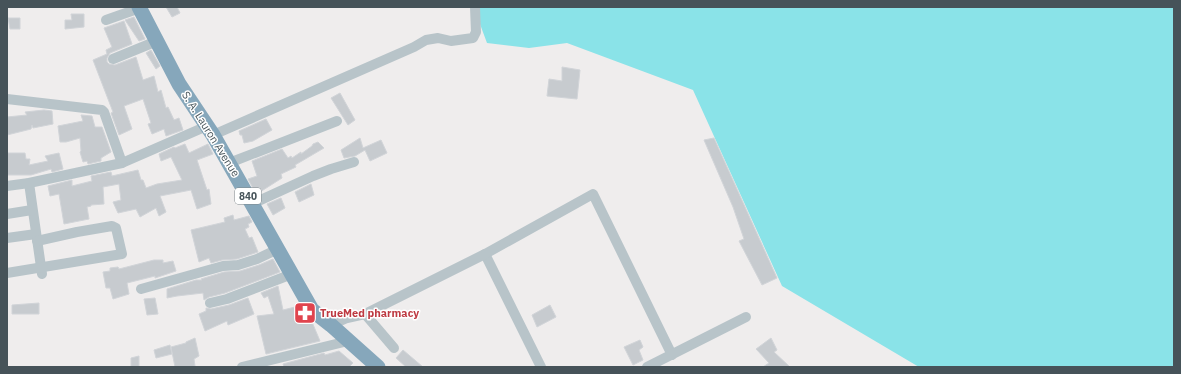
<svg xmlns="http://www.w3.org/2000/svg" width="1181" height="374" viewBox="0 0 1181 374" font-family="'IBM Plex Sans',sans-serif">
  <style>
    .water { fill: #8ae3e8 }
    .building { fill: #c7cbcf; stroke: #d1d4d8 }
    .lines { fill: none; stroke-linecap: round; stroke-linejoin: round }
    .minor { stroke: #b8c4c9; stroke-width: 10 }
    .highway { stroke: #86a7bb; stroke-width: 15 }
    .labels { text-anchor: middle; stroke-width: 3; stroke-linejoin: round; paint-order: stroke }
    .shield { fill: #fff; stroke: #7e878b; stroke-width: 1 }
    .shield-label { font-size: 10px; font-weight: bold; fill: #465359 }
    .street-label { font-size: 11px; fill: #465359; stroke: #fff }
    .health-label { font-size: 11px; font-weight: bold; fill: #be3a42; stroke: #fff; text-anchor: start }
  </style>
  <rect width="100%" height="100%" fill="#efeded"/>
  <path class="water" d="M 479,7 L 1174,7 L 1174,367 L 919,367 L 782,286 L 693,90 L 567,43 L 529,48 L 487,43 L 477,16 Z"/>
  <g class="building">
    <path d="M 166,7 L 177,7 L 180,13 L 172,17 Z"/>
    <path d="M 71,14 L 84,14 L 84,27 L 65,29 L 65,20 L 72,20 Z"/>
    <path d="M 134,17 L 145,39 L 139,41 L 125,20 Z"/>
    <path d="M 8,18 L 20,18 L 20,29 L 10,29 Z"/>
    <path d="M 124,21 L 132,44 L 110,53 L 107,58 L 107,62 L 109,64 L 115,65 L 136,57 L 143,80 L 154,76 L 158,92 L 161,90 L 166,108 L 168,107 L 174,120 L 179,118 L 183,130 L 166,136 L 164,129 L 152,134 L 148,124 L 151,123 L 143,99 L 124,106 L 132,129 L 119,135 L 111,113 L 113,112 L 93,60 L 107,54 L 106,50 L 112,47 L 104,28 Z"/>
    <path d="M 151,50 L 160,66 L 156,69 L 146,53 Z"/>
    <path d="M 562,67 L 580,70 L 577,99 L 547,96 L 549,79 L 562,81 Z"/>
    <path d="M 340,93 L 355,120 L 348,125 L 331,98 Z"/>
    <path d="M 44,110 L 52,111 L 53,124 L 33,128 L 32,125 L 31,129 L 7,135 L 7,117 L 27,115 L 25,112 Z"/>
    <path d="M 81,115 L 92,116 L 95,127 L 102,127 L 111,152 L 101,158 L 101,161 L 88,164 L 87,161 L 83,162 L 80,152 L 81,151 L 80,138 L 66,142 L 60,142 L 58,126 L 83,121 Z"/>
    <path d="M 266,119 L 272,130 L 253,141 L 244,143 L 242,135 L 240,135 L 239,131 Z"/>
    <path d="M 360,138 L 363,148 L 381,140 L 387,153 L 370,161 L 365,150 L 355,156 L 344,158 L 341,150 Z"/>
    <path d="M 714,138 L 777,278 L 762,285 L 739,241 L 744,239 L 733,207 L 704,140 Z"/>
    <path d="M 318,142 L 324,148 L 295,165 L 296,167 L 281,174 L 282,178 L 260,192 L 260,190 L 255,192 L 248,179 L 257,176 L 252,161 L 282,149 L 288,158 L 291,156 L 292,158 L 301,152 L 301,154 L 312,146 L 313,144 Z"/>
    <path d="M 185,144 L 189,153 L 208,144 L 213,154 L 197,160 L 207,190 L 209,189 L 211,204 L 197,209 L 191,190 L 160,196 L 166,212 L 159,216 L 156,208 L 140,217 L 136,209 L 118,213 L 113,202 L 121,200 L 119,184 L 103,187 L 104,204 L 91,205 L 91,206 L 87,207 L 89,219 L 64,224 L 59,194 L 50,196 L 48,186 L 72,180 L 72,186 L 92,181 L 91,176 L 111,172 L 112,176 L 138,170 L 141,180 L 143,180 L 146,188 L 157,184 L 182,180 L 171,157 L 161,161 L 159,154 L 174,147 L 175,148 Z"/>
    <path d="M 7,153 L 25,153 L 26,159 L 30,159 L 29,165 L 48,161 L 45,156 L 59,153 L 63,169 L 52,172 L 51,169 L 31,175 L 7,175 Z"/>
    <path d="M 311,184 L 314,195 L 299,202 L 295,192 Z"/>
    <path d="M 281,198 L 285,208 L 273,215 L 267,204 Z"/>
    <path d="M 233,215 L 234,220 L 249,216 L 252,222 L 248,224 L 249,227 L 245,229 L 249,238 L 252,237 L 258,252 L 237,259 L 222,260 L 211,263 L 209,258 L 199,262 L 191,230 L 225,222 L 224,218 Z"/>
    <path d="M 273,259 L 280,272 L 225,293 L 209,297 L 204,300 L 203,293 L 177,296 L 167,298 L 167,289 L 196,280 L 202,280 L 201,279 L 224,272 L 240,271 L 259,265 Z"/>
    <path d="M 154,260 L 163,260 L 163,263 L 173,261 L 176,271 L 155,278 L 155,276 L 127,283 L 129,294 L 113,299 L 110,288 L 106,288 L 103,272 L 110,271 L 110,268 L 118,267 L 119,269 Z"/>
    <path d="M 278,286 L 283,310 L 299,306 L 307,319 L 308,318 L 312,322 L 320,341 L 266,354 L 257,316 L 274,314 L 268,296 L 264,298 L 261,293 Z"/>
    <path d="M 155,298 L 158,314 L 147,315 L 144,299 Z"/>
    <path d="M 248,298 L 254,314 L 228,325 L 227,321 L 205,331 L 199,314 L 206,311 L 206,308 L 211,309 L 229,305 Z"/>
    <path d="M 39,303 L 39,314 L 12,314 L 12,305 Z"/>
    <path d="M 550,305 L 556,317 L 537,327 L 532,315 Z"/>
    <path d="M 195,338 L 199,356 L 194,359 L 195,366 L 189,367 L 175,367 L 171,347 L 186,343 L 186,342 Z"/>
    <path d="M 771,338 L 777,350 L 774,352 L 790,367 L 763,367 L 769,363 L 756,349 Z"/>
    <path d="M 640,340 L 643,347 L 639,350 L 643,360 L 633,365 L 624,347 Z"/>
    <path d="M 170,345 L 172,354 L 156,358 L 154,350 Z"/>
    <path d="M 403,350 L 423,367 L 406,367 L 396,358 Z"/>
    <path d="M 339,351 L 353,363 L 349,367 L 284,367 L 283,364 L 324,353 L 325,355 Z"/>
    <path d="M 139,356 L 139,367 L 131,367 L 131,358 Z"/>
  </g>
  <g class="lines">
    <g class="minor">
      <path d="M 106,20 L 140,8"/>
      <path d="M 113,59 L 157,41"/>
      <path d="M 7,99 L 102,110 L 104,112 L 122,163"/>
      <path d="M 213,135 L 414,47 L 426,40 L 438,38 L 451,41 L 473,38 L 476,32 L 475,7"/>
      <path d="M 229,163 L 337,121"/>
      <path d="M 29,183 L 42,274"/>
      <path d="M 7,186 L 29,183 L 122,163 L 207,126"/>
      <path d="M 252,204 L 313,176 L 331,169 L 354,162"/>
      <path d="M 7,214 L 32,210"/>
      <path d="M 7,238 L 36,234"/>
      <path d="M 485,254 L 541,367"/>
      <path d="M 7,273 L 122,254 L 116,228 L 112,226 L 77,232 L 37,241"/>
      <path d="M 141,289 L 223,266 L 238,265 L 257,259 L 278,249"/>
      <path d="M 210,303 L 227,299 L 292,274"/>
      <path d="M 365,314 L 394,348"/>
      <path d="M 331,325 L 347,318 L 365,314 L 485,254 L 593,194 L 672,355"/>
      <path d="M 242,367 L 348,341"/>
      <path d="M 647,367 L 746,317"/>
    </g>
    <path class="highway" d="M 139,7 L 179,84 L 213,135 L 312,310 L 331,325 L 378,367"/>
  </g>
  <defs>
    <g id="pharmacy-square" transform="scale(1.15)"><rect x="-9" y="-9" width="18" height="18" rx="4" fill="#e0444e" stroke="#fff"/><path d="M-2-6h4v4h4v4h-4v4h-4v-4h-4v-4h4Z" fill="#fff"/></g>
  </defs>
  <g fill-rule="evenodd">
    <use href="#pharmacy-square" x="305" y="313"/>
  </g>
  <g class="labels">
    <rect class="shield" x="235" y="188" width="26" height="16" rx="3"/>
    <g class="shield-label">
      <text x="248" y="200">840</text>
    </g>
    <g class="street-label">
      <text transform="translate(211 134) rotate(58)" y="4">S. A. Lauron Avenue</text>
    </g>
    <g class="health-label">
      <text x="320" y="317">TrueMed pharmacy</text>
    </g>
  </g>
  <rect width="1181" height="374" fill="none" stroke="#465359" stroke-width="16"/>
</svg>
